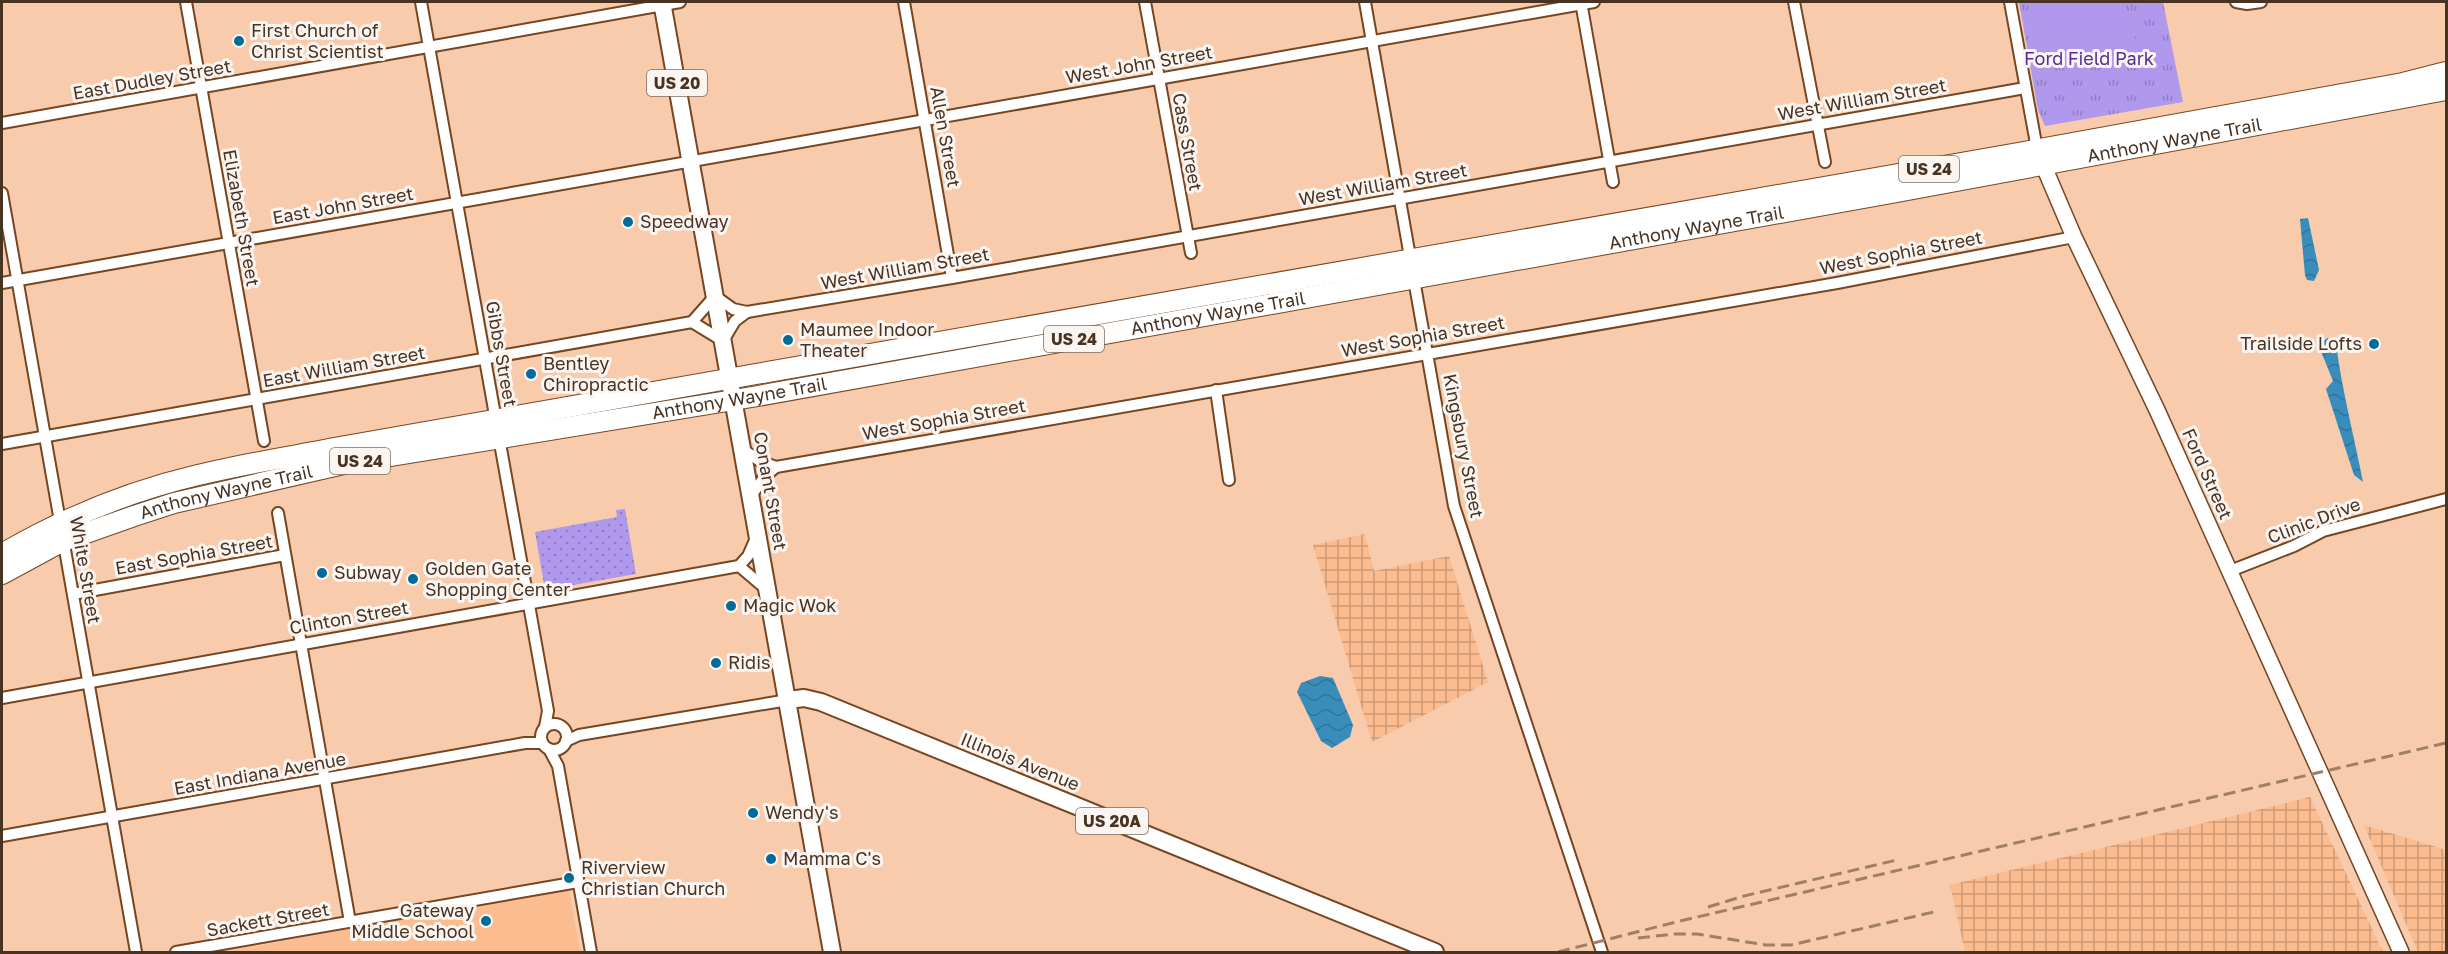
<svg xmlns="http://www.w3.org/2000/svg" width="2448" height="954" viewBox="0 0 2448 954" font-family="'Golos Text',sans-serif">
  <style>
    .built { fill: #fbbc90 }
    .industrial { fill: url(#industrial-grid) }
    .grass { fill: url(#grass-dots) }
    .park { fill: url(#park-tufts) }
    .garden { fill: #b099ed }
    .water { fill: url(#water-waves) }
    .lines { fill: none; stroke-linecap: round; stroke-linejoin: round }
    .street-casing { stroke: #764622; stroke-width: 14 }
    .secondary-casing { stroke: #764622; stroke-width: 18 }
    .primary-casing { stroke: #764622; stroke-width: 20 }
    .highway-casing { stroke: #764622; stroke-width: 22 }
    .street { stroke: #fff; stroke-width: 10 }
    .secondary { stroke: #fff; stroke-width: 15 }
    .primary { stroke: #fff; stroke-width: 16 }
    .highway { stroke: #fff; stroke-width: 20 }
    .rail { stroke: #a07f67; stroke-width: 3; stroke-dasharray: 12 6; stroke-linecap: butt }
    .poi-dot { fill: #006b98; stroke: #fbf5f1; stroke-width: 2 }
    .labels { text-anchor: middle; stroke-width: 6; stroke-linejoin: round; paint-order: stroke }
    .shield { fill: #fbf5f1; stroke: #7e6c60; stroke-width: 1.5 }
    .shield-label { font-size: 16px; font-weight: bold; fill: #483222 }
    .poi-label { font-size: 18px; fill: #483222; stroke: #fbf5f1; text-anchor: start }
    .park-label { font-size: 18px; fill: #552c96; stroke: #fbf5f1 }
    .street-label { font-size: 18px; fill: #483222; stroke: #fbf5f1 }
  </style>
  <defs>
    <pattern id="industrial-grid" width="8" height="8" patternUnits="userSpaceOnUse" patternTransform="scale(1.5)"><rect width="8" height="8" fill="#fbbc90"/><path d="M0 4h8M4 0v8" fill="none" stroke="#cd9975"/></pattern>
    <pattern id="grass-dots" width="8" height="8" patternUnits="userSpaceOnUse" patternTransform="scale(1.5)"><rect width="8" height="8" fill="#b099ed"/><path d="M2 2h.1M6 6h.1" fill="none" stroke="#917dc0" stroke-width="1.8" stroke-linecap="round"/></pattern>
    <pattern id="park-tufts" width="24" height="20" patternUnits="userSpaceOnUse" patternTransform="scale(1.5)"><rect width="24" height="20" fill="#b099ed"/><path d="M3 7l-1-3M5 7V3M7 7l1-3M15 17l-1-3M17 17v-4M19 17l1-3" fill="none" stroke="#917dc0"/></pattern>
    <pattern id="water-waves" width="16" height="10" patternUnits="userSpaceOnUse" patternTransform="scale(1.5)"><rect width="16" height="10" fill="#388dbb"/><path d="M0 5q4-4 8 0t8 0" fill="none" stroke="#317498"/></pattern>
  </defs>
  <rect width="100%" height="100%" fill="#f8cbac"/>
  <path class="built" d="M 569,889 L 580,952 L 225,952 Z"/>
  <g class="industrial">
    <path d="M 1365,534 L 1374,571 L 1449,556 L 1488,682 L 1372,742 L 1313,545 Z"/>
    <path d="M 2310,797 L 2383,952 L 1965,952 L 1950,885 Z"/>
    <path d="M 2364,825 L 2446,850 L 2446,952 L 2418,952 Z"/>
  </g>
  <path class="grass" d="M 625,509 L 636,574 L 545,590 L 535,532 L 617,517 L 616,510 Z"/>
  <path class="park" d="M 2019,2 L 2163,2 L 2183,102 L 2045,126 L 2038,110 Z"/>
  <path class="garden" d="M 2034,2 L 2119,2 L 2133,30 L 2138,47 L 2051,69 L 2042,62 Z"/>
  <g class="water">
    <path d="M 2308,218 L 2319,270 L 2314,281 L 2307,280 L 2305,275 L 2300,219 Z"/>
    <path d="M 2328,338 L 2336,344 C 2342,390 2354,436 2363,482 L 2354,475 L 2326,389 L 2333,381 L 2318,344 Z"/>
    <path d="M 1320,676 L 1333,678 L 1353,725 L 1350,737 L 1332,748 L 1321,741 L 1297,692 L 1301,683 Z"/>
  </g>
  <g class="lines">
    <g class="street-casing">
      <g id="street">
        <path d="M 186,2 L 264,441"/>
        <path d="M 421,2 L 548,711 L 545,727"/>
        <path d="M 904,2 L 952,278"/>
        <path d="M 1145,2 L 1191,253"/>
        <path d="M 1365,2 L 1454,506 L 1602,952"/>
        <path d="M 1581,2 L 1613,182"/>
        <path d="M 1794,2 L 1825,162"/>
        <path d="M 2010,2 L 2037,149"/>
        <path d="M 2236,2 L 2247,4 L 2261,2"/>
        <path d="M 2,123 L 680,2"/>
        <path d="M 2,193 L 136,952"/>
        <path d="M 2,283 L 1594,2"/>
        <path d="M 692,322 L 723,341 L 735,321 L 747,312"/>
        <path d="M 1216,390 L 1229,480"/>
        <path d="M 2,444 L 692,322 L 715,296 L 733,309 L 747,312 L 952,278 L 2025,88"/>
        <path d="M 742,449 L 760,461 L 776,467"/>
        <path d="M 751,496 L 765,476 L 776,467 L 1837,283 L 2074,237"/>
        <path d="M 278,513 L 350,922"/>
        <path d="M 739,566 L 766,589"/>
        <path d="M 2230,571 L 2294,546 L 2323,531 L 2446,499"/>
        <path d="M 73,594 L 285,555"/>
        <path d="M 2,698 L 739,566 L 748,556 L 756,538"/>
        <circle cx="554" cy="737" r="13"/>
        <path d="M 566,741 L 579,735 L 788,700"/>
        <path d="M 549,749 L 558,766 L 591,952"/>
        <path d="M 2,836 L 525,743 L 542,743"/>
        <path d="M 176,952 L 578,882"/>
      </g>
    </g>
    <g class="secondary-casing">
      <path id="secondary" d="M 2039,155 L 2074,237 L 2157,410 L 2401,952"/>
    </g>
    <g class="primary-casing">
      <g id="primary">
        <path d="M 662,2 L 832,952"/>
        <path d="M 788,700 L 804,698 L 821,702 L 1435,952"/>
      </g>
    </g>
    <g class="highway-casing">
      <g id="highway">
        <path d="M 2,554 C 62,519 130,491 198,475 C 243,464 289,457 334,448 L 2018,153 L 2403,83 L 2446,72"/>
        <path id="s1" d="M 2,574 L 63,541 L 134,516 L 174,503 L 348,463 L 752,397 L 1897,192 L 2446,90"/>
      </g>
    </g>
    <use href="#street" class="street"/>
    <use href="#secondary" class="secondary"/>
    <use href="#primary" class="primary"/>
    <use href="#highway" class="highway"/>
    <g class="rail">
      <path d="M 1708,907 L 1744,896 L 1897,860"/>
      <path d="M 1638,938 L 1674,934 L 1697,934 L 1766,945 L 1791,945 L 1938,911"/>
      <path d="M 1558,952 L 1680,921 L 2446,743"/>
    </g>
  </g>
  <g class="poi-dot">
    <circle cx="239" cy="41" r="6"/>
    <circle cx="628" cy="222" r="6"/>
    <circle cx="788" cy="340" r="6"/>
    <circle cx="2374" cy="344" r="6"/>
    <circle cx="531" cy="374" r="6"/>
    <circle cx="322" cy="573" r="6"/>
    <circle cx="413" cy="579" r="6"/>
    <circle cx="731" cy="606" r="6"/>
    <circle cx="716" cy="663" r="6"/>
    <circle cx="753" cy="813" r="6"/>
    <circle cx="771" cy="859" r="6"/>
    <circle cx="569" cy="878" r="6"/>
    <circle cx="486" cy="921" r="6"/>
  </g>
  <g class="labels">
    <g class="shield">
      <rect x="647" y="70" width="60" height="26" rx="4.5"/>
      <rect x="1899" y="156" width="60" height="26" rx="4.5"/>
      <rect x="1044" y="326" width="60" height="26" rx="4.5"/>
      <rect x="330" y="448" width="60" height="26" rx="4.5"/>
      <rect x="1076" y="808" width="72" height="26" rx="4.5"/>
    </g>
    <g class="shield-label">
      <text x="677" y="89">US 20</text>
      <text x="1929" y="175">US 24</text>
      <text x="1074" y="345">US 24</text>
      <text x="360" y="467">US 24</text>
      <text x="1112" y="827">US 20A</text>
    </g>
    <g class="poi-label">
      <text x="251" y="37">First Church of<tspan x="251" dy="21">Christ Scientist</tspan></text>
      <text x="640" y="228">Speedway</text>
      <text x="800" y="336">Maumee Indoor<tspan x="800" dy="21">Theater</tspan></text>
      <text x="2362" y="350" text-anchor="end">Trailside Lofts</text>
      <text x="543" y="370">Bentley<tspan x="543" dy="21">Chiropractic</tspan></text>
      <text x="425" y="575">Golden Gate<tspan x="425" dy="21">Shopping Center</tspan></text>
      <text x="334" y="579">Subway</text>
      <text x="743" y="612">Magic Wok</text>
      <text x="728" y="669">Ridis</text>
      <text x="765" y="819">Wendy's</text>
      <text x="783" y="865">Mamma C's</text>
      <text x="581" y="874">Riverview<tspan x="581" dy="21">Christian Church</tspan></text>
      <text x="474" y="917" text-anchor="end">Gateway<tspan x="474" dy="21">Middle School</tspan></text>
    </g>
    <g class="park-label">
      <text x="2089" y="65">Ford Field Park</text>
    </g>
    <g class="street-label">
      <text transform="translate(1139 65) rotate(-10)" y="6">West John Street</text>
      <text transform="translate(152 80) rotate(-10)" y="6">East Dudley Street</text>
      <text transform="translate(1862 100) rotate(-10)" y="6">West William Street</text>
      <text transform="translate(945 137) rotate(80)" y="6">Allen Street</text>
      <text dy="6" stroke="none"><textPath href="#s1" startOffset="2220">Anthony Wayne Trail</textPath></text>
      <text transform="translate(1187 142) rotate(80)" y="6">Cass Street</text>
      <text transform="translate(1383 185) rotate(-10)" y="6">West William Street</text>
      <text transform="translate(343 206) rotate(-10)" y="6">East John Street</text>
      <text transform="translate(241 218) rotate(80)" y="6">Elizabeth Street</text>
      <text dy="6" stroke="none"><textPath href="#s1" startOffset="1734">Anthony Wayne Trail</textPath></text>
      <text transform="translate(1901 253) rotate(-11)" y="6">West Sophia Street</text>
      <text transform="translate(905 269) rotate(-10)" y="6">West William Street</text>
      <text dy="6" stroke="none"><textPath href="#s1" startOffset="1248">Anthony Wayne Trail</textPath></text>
      <text transform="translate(1423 337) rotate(-10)" y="6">West Sophia Street</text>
      <text transform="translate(501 354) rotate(80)" y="6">Gibbs Street</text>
      <text transform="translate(344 367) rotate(-10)" y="6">East William Street</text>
      <text dy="6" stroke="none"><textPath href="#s1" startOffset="762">Anthony Wayne Trail</textPath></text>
      <text transform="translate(944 420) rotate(-10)" y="6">West Sophia Street</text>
      <text transform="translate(1463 446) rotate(79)" y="6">Kingsbury Street</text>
      <text transform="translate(2207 474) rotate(66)" y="6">Ford Street</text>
      <text transform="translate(770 491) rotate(80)" y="6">Conant Street</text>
      <text dy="6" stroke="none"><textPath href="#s1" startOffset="240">Anthony Wayne Trail</textPath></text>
      <text transform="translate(2314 521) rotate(-21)" y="6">Clinic Drive</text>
      <text transform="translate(194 555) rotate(-10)" y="6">East Sophia Street</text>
      <text transform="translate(85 570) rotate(80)" y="6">White Street</text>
      <text transform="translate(349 618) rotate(-10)" y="6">Clinton Street</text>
      <text transform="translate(1020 762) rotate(22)" y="6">Illinois Avenue</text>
      <text transform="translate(260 774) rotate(-10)" y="6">East Indiana Avenue</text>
      <text transform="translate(268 920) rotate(-10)" y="6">Sackett Street</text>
    </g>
  </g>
  <rect width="2448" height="954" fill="none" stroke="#483222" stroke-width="6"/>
</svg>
